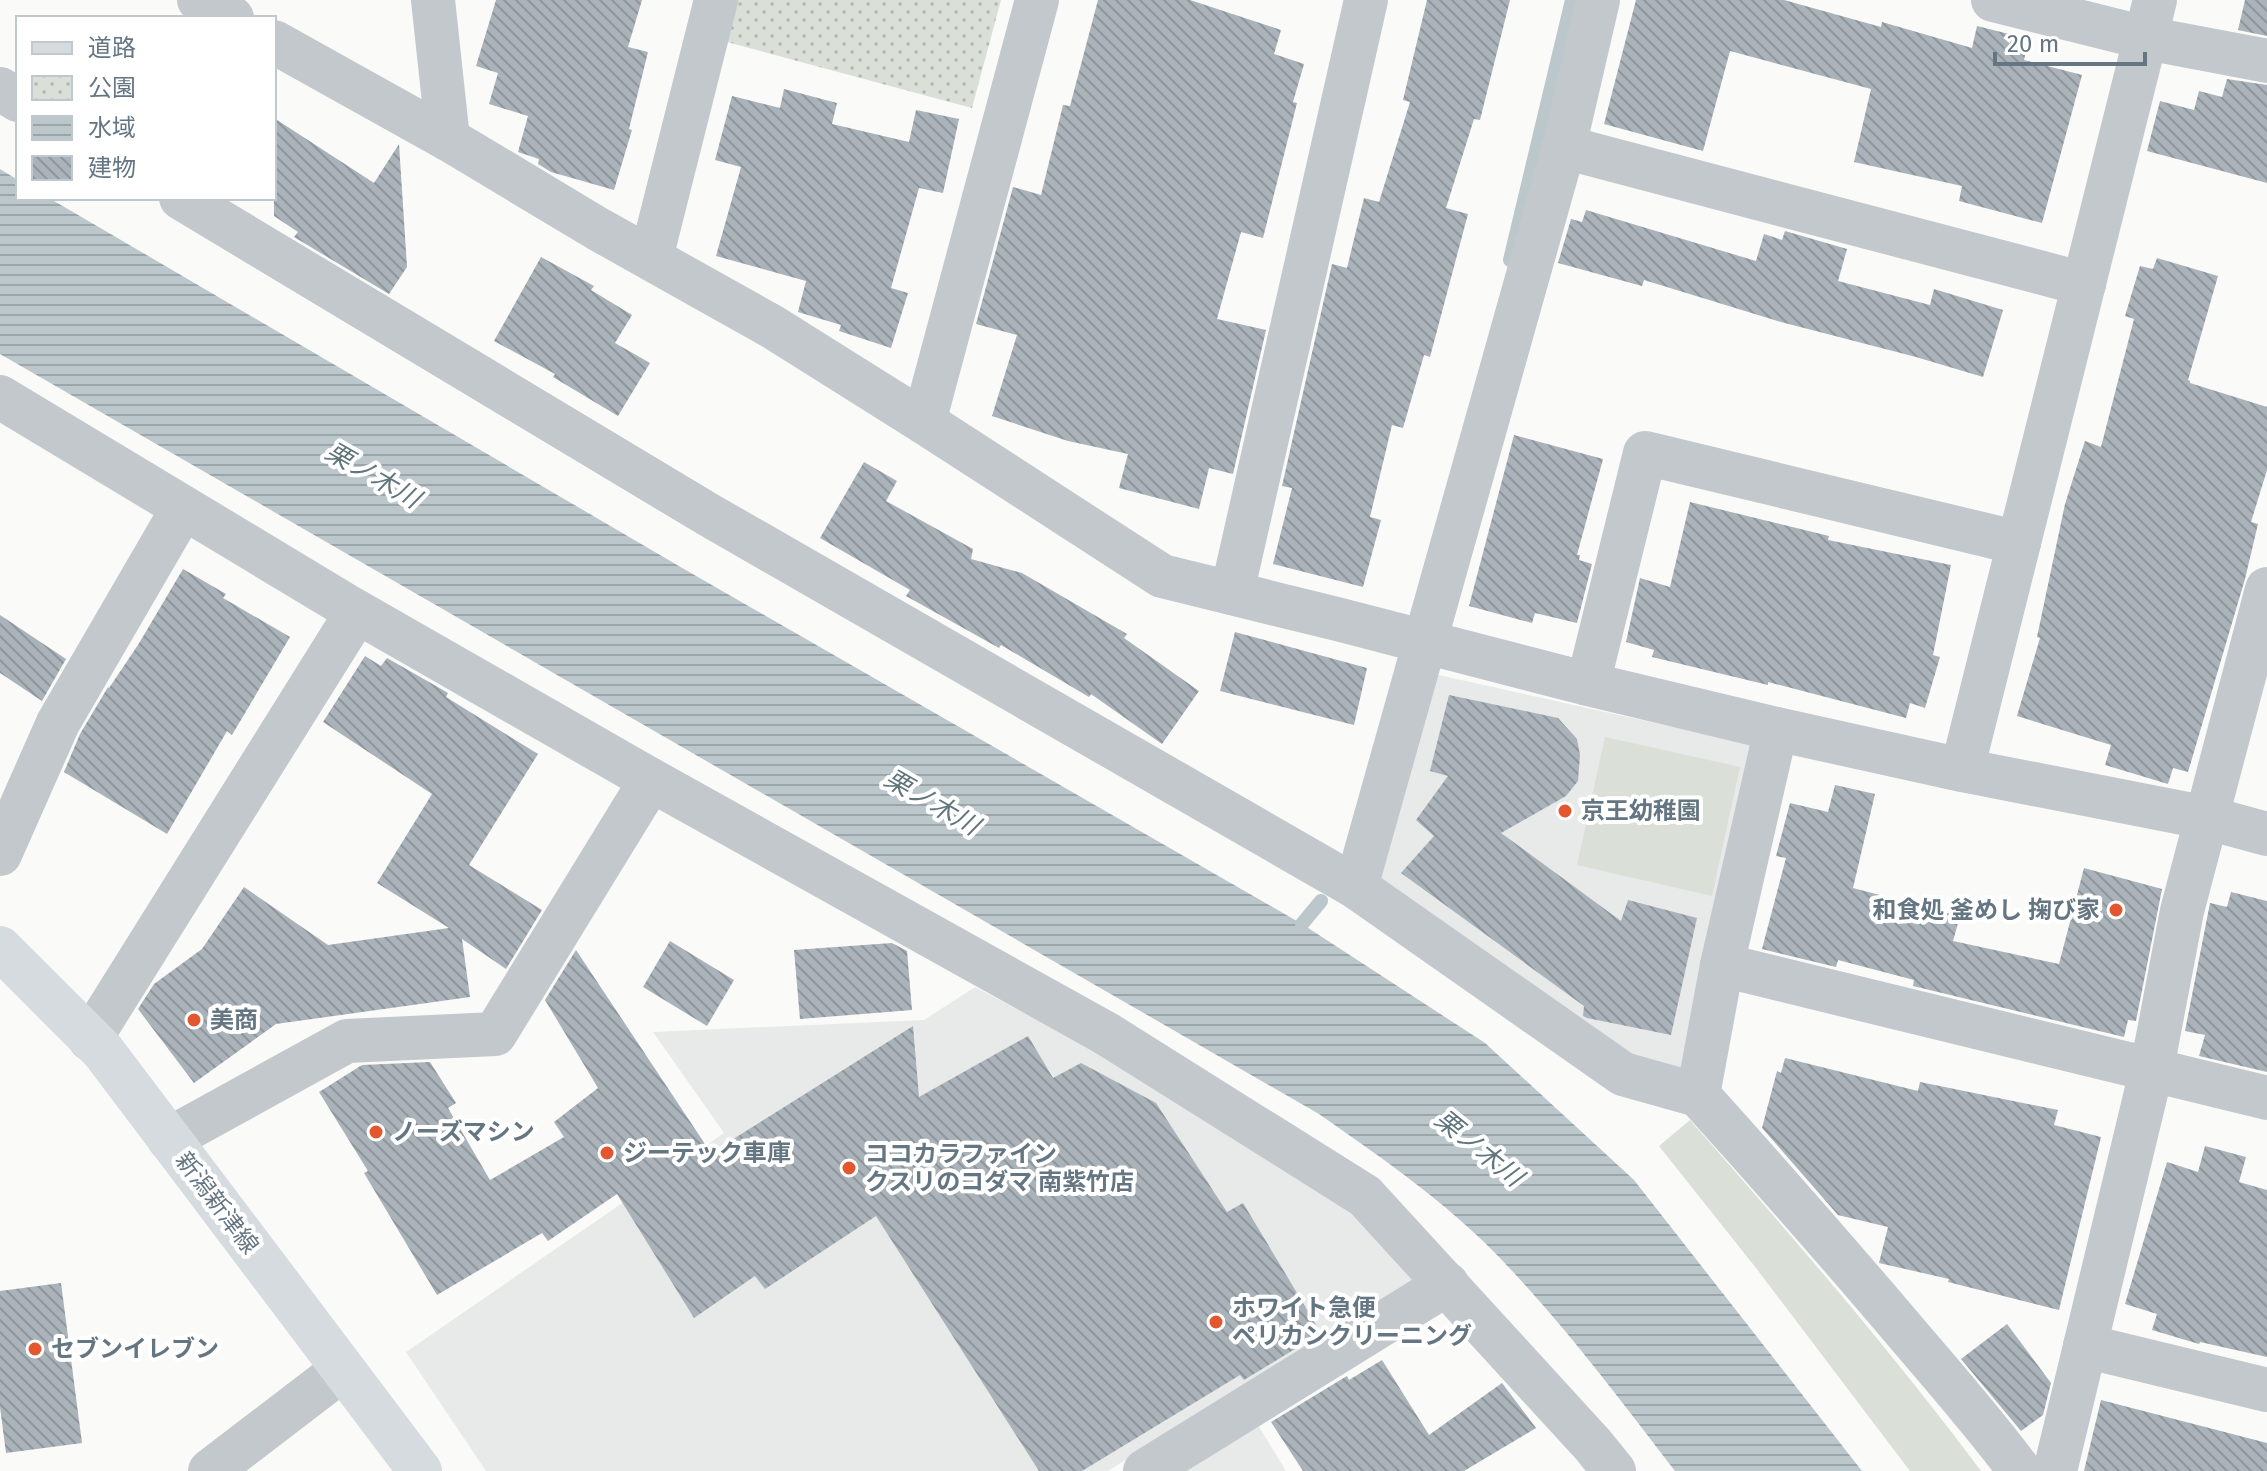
<svg xmlns="http://www.w3.org/2000/svg" width="2267" height="1471" viewBox="0 0 2267 1471" font-family="'Fira Sans','Noto Sans JP',sans-serif">
  <style>
    .built { fill: #e8e9e9 }
    .grass { fill: #dadfd7 }
    .park { fill: url(#park-dots) }
    .water { fill: url(#water-rules) }
    .lines { fill: none; stroke-linecap: round; stroke-linejoin: round }
    .stream { stroke: #bbc7cb; stroke-width: 14 }
    .building { fill: url(#building-back-hatch) }
    .minor { stroke: #c3c8cc; stroke-width: 44 }
    .major { stroke: #d6dbdf; stroke-width: 44 }
    .poi-dot { fill: #e4572e; stroke: #fff; stroke-width: 3 }
    .labels { text-anchor: middle; stroke-width: 8; stroke-linejoin: round; paint-order: stroke }
    .poi-label { font-size: 24px; font-weight: bold; fill: #657683; stroke: #fff; text-anchor: start }
    .street-label { font-size: 24px; fill: #657683; stroke: #fff }
    .water-label { font-size: 26px; font-style: italic; fill: #60757c; stroke: #fff }
  </style>
  <defs>
    <pattern id="park-dots" width="8" height="8" patternUnits="userSpaceOnUse" patternTransform="scale(2)"><rect width="8" height="8" fill="#dadfd7"/><path d="M2 2h.1M6 6h.1" fill="none" stroke="#b4b9b4" stroke-width="1.8" stroke-linecap="round"/></pattern>
    <pattern id="water-rules" width="6" height="5" patternUnits="userSpaceOnUse" patternTransform="scale(2)"><rect width="6" height="5" fill="#bbc7cb"/><path d="M0 2.5h6" fill="none" stroke="#9ca6aa"/></pattern>
    <pattern id="building-back-hatch" width="6" height="6" patternUnits="userSpaceOnUse" patternTransform="scale(2)"><rect width="6" height="6" fill="#aab3b9"/><path d="M-1 5l2 2M0 0l6 6M5-1l2 2" fill="none" stroke="#8e969c"/></pattern>
  </defs>
  <rect width="100%" height="100%" fill="#fafaf8"/>
  <g class="built">
    <path d="M 1425,672 L 1755,745 L 1683,1074 L 1631,1063 L 1374,876 Z"/>
    <path d="M 975,987 L 1167,1088 L 1359,1213 L 1422,1282 L 1331,1332 L 1108,1471 L 486,1471 L 406,1352 L 724,1133 L 653,1032 L 924,1020 Z"/>
    <path d="M 1258,1425 L 1286,1471 L 1182,1471 Z"/>
  </g>
  <g class="grass">
    <path d="M 1605,737 L 1740,767 L 1712,896 L 1577,865 Z"/>
    <path d="M 1690,1120 C 1790,1234 1890,1349 1981,1471 L 1910,1471 L 1756,1268 L 1659,1146 Z"/>
  </g>
  <path class="park" d="M 727,0 L 1001,0 L 972,108 L 716,39 Z"/>
  <path class="water" d="M 0,169 L 18,180 L 18,198 L 49,198 L 684,569 L 1302,924 L 1485,1043 L 1634,1180 L 1862,1471 L 1675,1471 C 1614,1392 1554,1311 1483,1241 C 1433,1193 1376,1154 1319,1114 L 0,354 Z"/>
  <g class="lines">
    <g class="stream">
      <path d="M 1510,260 L 1572,0"/>
      <path d="M 1302,924 L 1321,901"/>
    </g>
  </g>
  <g class="building">
    <path d="M 496,0 L 642,0 L 628,47 L 648,52 L 629,129 L 632,130 L 614,190 L 551,172 L 538,164 L 539,159 L 518,152 L 528,116 L 489,104 L 498,73 L 476,66 Z"/>
    <path d="M 1098,0 L 1190,0 L 1281,30 L 1274,54 L 1304,64 L 1293,102 L 1297,103 L 1263,238 L 1241,232 L 1217,319 L 1266,330 L 1233,474 L 1209,468 L 1199,509 L 1119,488 L 1128,454 L 1068,441 L 992,416 L 1017,335 L 976,324 L 1013,187 L 1041,195 L 1063,105 L 1070,106 Z"/>
    <path d="M 1427,0 L 1510,0 L 1480,120 L 1474,119 L 1446,208 L 1468,214 L 1430,357 L 1424,355 L 1403,428 L 1392,425 L 1370,517 L 1381,520 L 1363,587 L 1273,564 L 1292,488 L 1282,486 L 1332,264 L 1347,268 L 1364,198 L 1379,202 L 1410,102 L 1403,100 Z"/>
    <path d="M 1636,0 L 1784,0 L 1881,27 L 1882,22 L 1972,48 L 1977,26 L 2029,39 L 2024,60 L 2082,75 L 2042,223 L 1959,201 L 1962,186 L 1854,162 L 1871,89 L 1730,51 L 1703,151 L 1604,124 Z"/>
    <path d="M 2245,0 L 2267,0 L 2267,36 L 2238,30 Z"/>
    <path d="M 2227,79 L 2267,85 L 2267,183 L 2147,151 L 2160,101 L 2194,110 L 2199,91 L 2222,97 Z"/>
    <path d="M 784,89 L 837,103 L 832,124 L 909,142 L 916,110 L 959,119 L 943,193 L 919,188 L 891,288 L 908,293 L 891,348 L 839,331 L 841,325 L 798,312 L 806,281 L 716,256 L 741,167 L 715,160 L 732,96 L 780,108 Z"/>
    <path d="M 274,118 L 374,183 L 399,144 L 407,267 L 389,294 L 294,237 L 298,232 L 274,216 Z"/>
    <path d="M 1586,210 L 1756,261 L 1764,234 L 1782,240 L 1785,231 L 1847,249 L 1838,281 L 1930,305 L 1934,289 L 2003,310 L 1983,377 L 1916,357 L 1781,322 L 1644,280 L 1642,286 L 1558,263 L 1571,219 L 1582,222 Z"/>
    <path d="M 541,257 L 594,286 L 591,290 L 632,315 L 615,343 L 650,363 L 618,416 L 553,377 L 555,374 L 494,341 Z"/>
    <path d="M 2157,258 L 2218,276 L 2188,380 L 2190,381 L 2190,383 L 2267,407 L 2267,470 L 2251,522 L 2258,524 L 2245,579 L 2188,772 L 2173,768 L 2168,784 L 2105,765 L 2111,745 L 2017,716 L 2040,638 L 2037,637 L 2065,504 L 2085,441 L 2101,447 L 2134,319 L 2125,316 L 2140,266 L 2153,269 Z"/>
    <path d="M 1514,435 L 1603,459 L 1577,555 L 1580,555 L 1579,560 L 1592,564 L 1577,623 L 1535,613 L 1532,623 L 1469,606 Z"/>
    <path d="M 864,462 L 897,481 L 886,501 L 973,549 L 971,559 L 1022,573 L 1127,634 L 1124,638 L 1199,691 L 1162,744 L 1091,694 L 1089,697 L 1001,645 L 999,648 L 906,596 L 910,590 L 820,538 Z"/>
    <path d="M 1690,502 L 1829,536 L 1828,540 L 1951,565 L 1933,655 L 1940,657 L 1925,708 L 1910,703 L 1906,718 L 1768,682 L 1768,685 L 1652,657 L 1654,650 L 1626,642 L 1640,578 L 1670,587 Z"/>
    <path d="M 183,569 L 226,594 L 223,598 L 290,637 L 232,735 L 227,731 L 167,834 L 64,772 L 80,734 L 108,687 L 109,688 L 138,645 Z"/>
    <path d="M 0,615 L 66,659 L 42,701 L 0,673 Z"/>
    <path d="M 1235,632 L 1367,668 L 1354,725 L 1220,691 Z"/>
    <path d="M 365,656 L 381,666 L 387,658 L 443,690 L 448,693 L 446,697 L 538,754 L 469,865 L 542,910 L 506,969 L 462,939 L 470,997 L 276,1024 L 194,1083 L 138,1009 L 154,984 L 202,949 L 244,887 L 328,945 L 449,928 L 377,883 L 432,794 L 323,722 Z"/>
    <path d="M 1449,695 L 1558,718 L 1577,739 L 1580,755 L 1578,781 L 1566,796 L 1501,833 L 1621,921 L 1628,900 L 1697,918 L 1671,1035 L 1587,1018 L 1583,1016 L 1584,1006 L 1401,873 L 1434,836 L 1416,820 L 1448,776 L 1430,771 Z"/>
    <path d="M 1835,785 L 1875,794 L 1853,888 L 1960,916 L 1953,941 L 2059,964 L 2084,868 L 2162,889 L 2136,1021 L 2128,1020 L 2124,1037 L 1913,986 L 1914,980 L 1838,960 L 1836,967 L 1762,949 L 1786,858 L 1776,856 L 1790,803 L 1828,812 Z"/>
    <path d="M 2231,892 L 2267,901 L 2267,1072 L 2199,1056 L 2205,1035 L 2185,1031 L 2210,903 L 2227,907 Z"/>
    <path d="M 670,941 L 734,980 L 707,1026 L 643,987 Z"/>
    <path d="M 892,943 L 907,951 L 912,1010 L 800,1019 L 794,950 Z"/>
    <path d="M 576,950 L 711,1153 L 913,1026 L 919,1097 L 1028,1036 L 1053,1078 L 1081,1063 L 1156,1103 L 1227,1212 L 1243,1203 L 1321,1333 L 1244,1380 L 1240,1375 L 1082,1471 L 1039,1471 L 876,1216 L 765,1289 L 755,1276 L 694,1318 L 617,1194 L 548,1241 L 542,1233 L 437,1295 L 364,1173 L 368,1171 L 319,1092 L 362,1065 L 430,1062 L 456,1103 L 448,1108 L 490,1180 L 564,1137 L 554,1122 L 598,1088 L 545,1000 Z"/>
    <path d="M 1785,1058 L 1918,1091 L 1920,1082 L 2058,1110 L 2054,1125 L 2101,1137 L 2059,1310 L 1948,1282 L 1949,1279 L 1879,1263 L 1888,1227 L 1838,1215 L 1762,1128 L 1777,1071 L 1781,1073 Z"/>
    <path d="M 2205,1146 L 2246,1157 L 2239,1182 L 2267,1190 L 2267,1357 L 2200,1342 L 2199,1344 L 2152,1330 L 2157,1314 L 2125,1304 L 2167,1162 L 2198,1172 Z"/>
    <path d="M 61,1283 L 82,1443 L 6,1453 L 0,1407 L 0,1291 Z"/>
    <path d="M 2007,1324 L 2051,1383 L 2043,1415 L 2021,1431 L 1961,1359 Z"/>
    <path d="M 1382,1360 L 1429,1435 L 1502,1383 L 1536,1428 L 1464,1471 L 1303,1471 L 1271,1422 L 1347,1376 L 1349,1380 Z"/>
    <path d="M 2101,1400 L 2267,1443 L 2267,1471 L 2084,1471 Z"/>
  </g>
  <g class="lines">
    <g class="minor">
      <path d="M 199,0 L 232,18"/>
      <path d="M 433,0 L 448,139"/>
      <path d="M 1993,0 L 2146,38 L 2267,61"/>
      <path d="M 274,42 L 448,139 L 598,229 L 771,326 L 924,422 L 1162,576 L 1337,619 L 1588,684 L 1776,729 L 1962,770 L 2208,818 L 2267,834"/>
      <path d="M 0,89 L 18,100"/>
      <path d="M 1564,147 L 2084,284"/>
      <path d="M 181,198 L 709,515 L 1356,887 L 1623,1074 L 1698,1095"/>
      <path d="M 651,258 L 716,0"/>
      <path d="M 0,397 L 347,606 L 651,780 L 1107,1034 L 1365,1196 L 1593,1445 L 1614,1471"/>
      <path d="M 924,422 L 1037,0"/>
      <path d="M 1232,593 L 1366,0"/>
      <path d="M 1588,684 L 1645,453 L 2019,543"/>
      <path d="M 1776,729 L 1722,965 L 1698,1095 C 1764,1168 1828,1241 1892,1316 C 1935,1367 1980,1417 2020,1471"/>
      <path d="M 1962,770 L 2155,0"/>
      <path d="M 0,854 L 58,723 L 183,508"/>
      <path d="M 1356,887 L 1564,147 L 1598,0"/>
      <path d="M 1722,965 L 2267,1098"/>
      <path d="M 90,1039 L 357,612"/>
      <path d="M 169,1139 L 347,1041 L 495,1034 L 651,780"/>
      <path d="M 2085,1346 L 2267,1390"/>
      <path d="M 210,1471 L 342,1370"/>
      <path d="M 1145,1471 L 1447,1284"/>
      <path d="M 2055,1471 L 2152,1068 L 2182,911 L 2267,589"/>
    </g>
    <path class="major" d="M 0,948 L 103,1051 L 420,1471"/>
  </g>
  <g class="poi-dot">
    <circle cx="1565" cy="811" r="8"/>
    <circle cx="2116" cy="910" r="8"/>
    <circle cx="194" cy="1020" r="8"/>
    <circle cx="376" cy="1132" r="8"/>
    <circle cx="607" cy="1153" r="8"/>
    <circle cx="849" cy="1168" r="8"/>
    <circle cx="1216" cy="1322" r="8"/>
    <circle cx="35" cy="1349" r="8"/>
  </g>
  <g class="labels">
    <g class="poi-label">
      <text x="1581" y="819">京王幼稚園</text>
      <text x="2100" y="918" text-anchor="end">和食処 釜めし 掬び家</text>
      <text x="210" y="1028">美商</text>
      <text x="392" y="1140">ノーズマシン</text>
      <text x="623" y="1161">ジーテック車庫</text>
      <text x="865" y="1162">ココカラファイン<tspan x="865" dy="28">クスリのコダマ 南紫竹店</tspan></text>
      <text x="1232" y="1316">ホワイト急便<tspan x="1232" dy="28">ペリカンクリーニング</tspan></text>
      <text x="51" y="1357">セブンイレブン</text>
    </g>
    <g class="street-label">
      <text transform="translate(217 1203) rotate(53)" y="8">新潟新津線</text>
    </g>
    <g class="water-label">
      <text transform="translate(373 475) rotate(30)" y="9">栗ノ木川</text>
      <text transform="translate(932 802) rotate(30)" y="9">栗ノ木川</text>
      <text transform="translate(1479 1148) rotate(39)" y="9">栗ノ木川</text>
    </g>
  </g>
  <rect x="16" y="16" width="260" height="184" fill="#ffffff" stroke="#c1c8cd" stroke-width="2"/>
  <rect x="32" y="42" width="40" height="12" fill="#d6dbdf" stroke="#c1c8cd" stroke-width="2"/>
  <text x="88" y="56" font-size="24" fill="#657683">道路</text>
  <rect x="32" y="76" width="40" height="24" fill="url(#park-dots)" stroke="#c1c8cd" stroke-width="2"/>
  <text x="88" y="96" font-size="24" fill="#657683">公園</text>
  <rect x="32" y="116" width="40" height="24" fill="url(#water-rules)" stroke="#c1c8cd" stroke-width="2"/>
  <text x="88" y="136" font-size="24" fill="#657683">水域</text>
  <rect x="32" y="156" width="40" height="24" fill="url(#building-back-hatch)" stroke="#c1c8cd" stroke-width="2"/>
  <text x="88" y="176" font-size="24" fill="#657683">建物</text>
  <path d="M1995 52v12h150v-12" fill="none" stroke="#657683" stroke-width="4"/>
  <text x="2007" y="52" font-size="24" fill="#657683" stroke="#ffffff" stroke-width="6" paint-order="stroke">20 m</text>
</svg>
